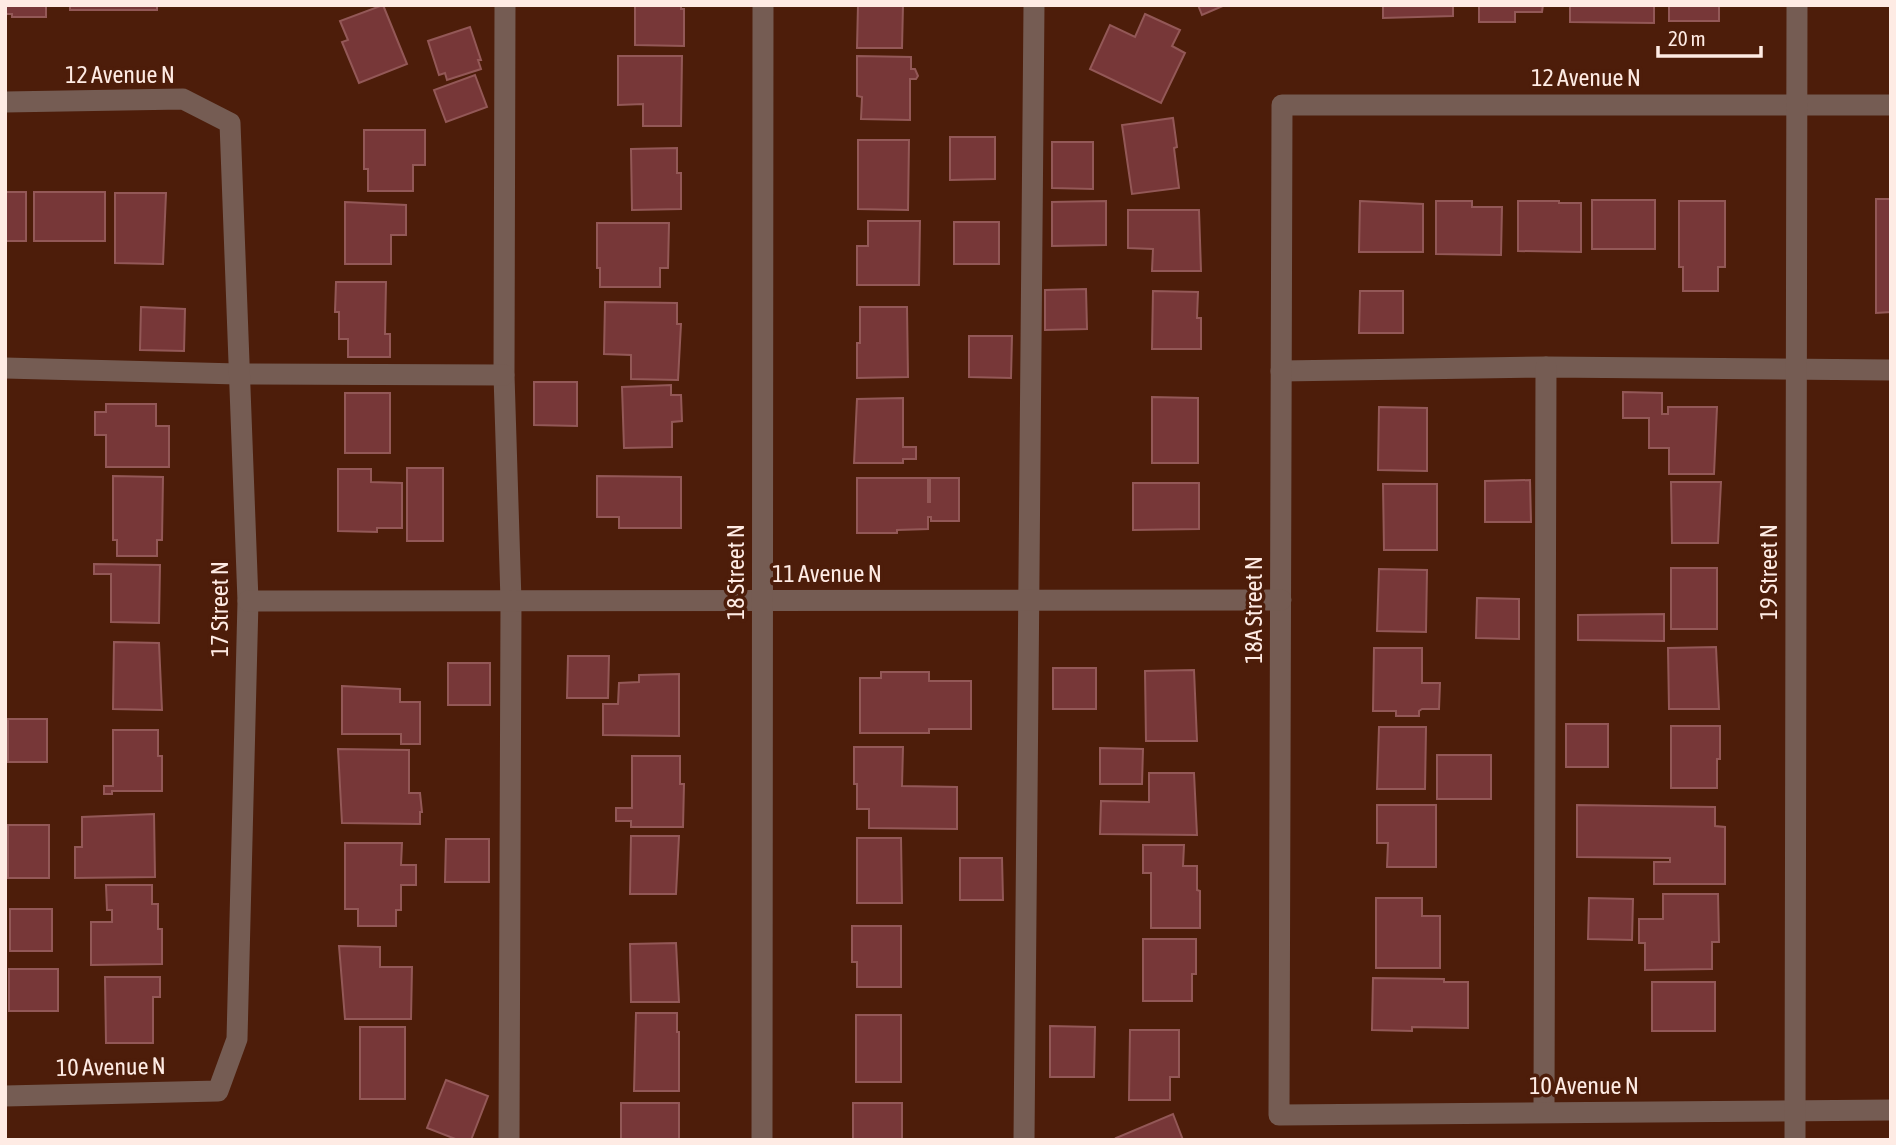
<svg xmlns="http://www.w3.org/2000/svg" width="1896" height="1145" viewBox="0 0 1896 1145" font-family="'Asap Condensed',sans-serif">
  <style>
    .building { fill: #773738; stroke: #935857; stroke-width: 2 }
    .lines { fill: none; stroke-linecap: round; stroke-linejoin: round }
    .lane { stroke: #755c53; stroke-width: 21 }
    .street { stroke: #755c53; stroke-width: 21 }
    .labels { text-anchor: middle; stroke-width: 7; stroke-linejoin: round; paint-order: stroke }
    .street-label { font-size: 24px; fill: #feebe4; stroke: #4d1d0a }
  </style>
  <rect width="100%" height="100%" fill="#4d1d0a"/>
  <g class="building">
    <path d="M 5,5 L 46,5 L 46,17 L 12,17 L 12,14 L 5,14 Z"/>
    <rect x="70" y="5" width="87" height="5"/>
    <path d="M 383,5 L 407,64 L 359,83 L 342,42 L 348,40 L 340,21 Z"/>
    <path d="M 635,5 L 681,5 L 681,9 L 684,9 L 684,46 L 635,45 Z"/>
    <path d="M 858,5 L 903,5 L 902,48 L 857,48 Z"/>
    <path d="M 1198,5 L 1225,5 L 1202,15 Z"/>
    <path d="M 1383,5 L 1453,5 L 1453,16 L 1383,18 Z"/>
    <path d="M 1479,5 L 1543,5 L 1542,12 L 1515,12 L 1515,22 L 1479,22 Z"/>
    <path d="M 1570,5 L 1654,5 L 1654,23 L 1570,22 Z"/>
    <rect x="1669" y="5" width="50" height="16"/>
    <path d="M 1145,14 L 1180,30 L 1172,46 L 1185,53 L 1161,103 L 1090,69 L 1110,25 L 1135,37 Z"/>
    <path d="M 470,27 L 481,60 L 478,60 L 481,69 L 447,80 L 445,73 L 439,75 L 428,41 Z"/>
    <path d="M 618,56 L 682,56 L 681,126 L 643,126 L 643,104 L 618,105 Z"/>
    <path d="M 857,56 L 911,57 L 911,69 L 915,69 L 918,76 L 916,79 L 910,79 L 910,120 L 861,119 L 862,97 L 857,96 Z"/>
    <path d="M 475,75 L 487,107 L 446,122 L 434,90 Z"/>
    <path d="M 1173,118 L 1177,147 L 1174,148 L 1179,188 L 1132,194 L 1122,125 Z"/>
    <path d="M 364,130 L 425,130 L 425,165 L 413,165 L 413,191 L 368,191 L 368,169 L 364,169 Z"/>
    <path d="M 950,137 L 995,137 L 995,179 L 950,180 Z"/>
    <path d="M 858,140 L 909,140 L 908,210 L 858,209 Z"/>
    <path d="M 1052,142 L 1093,142 L 1093,189 L 1052,188 Z"/>
    <path d="M 677,148 L 677,173 L 681,173 L 681,209 L 632,210 L 631,149 Z"/>
    <rect x="5" y="192" width="21" height="49"/>
    <rect x="34" y="192" width="71" height="49"/>
    <path d="M 115,193 L 166,193 L 163,264 L 115,263 Z"/>
    <path d="M 1876,199 L 1891,199 L 1891,312 L 1876,313 Z"/>
    <rect x="1592" y="200" width="63" height="49"/>
    <path d="M 1106,201 L 1106,245 L 1052,246 L 1052,202 Z"/>
    <path d="M 1360,201 L 1423,204 L 1423,252 L 1359,252 Z"/>
    <path d="M 1436,201 L 1472,201 L 1472,207 L 1502,207 L 1501,255 L 1436,254 Z"/>
    <path d="M 1518,201 L 1559,201 L 1559,203 L 1581,203 L 1581,252 L 1518,251 Z"/>
    <path d="M 1679,201 L 1725,201 L 1725,267 L 1718,267 L 1718,291 L 1683,291 L 1683,267 L 1679,267 Z"/>
    <path d="M 345,202 L 406,205 L 406,235 L 391,235 L 391,264 L 345,264 Z"/>
    <path d="M 1128,210 L 1199,210 L 1201,271 L 1152,271 L 1153,249 L 1128,248 Z"/>
    <path d="M 868,221 L 920,221 L 919,285 L 857,285 L 857,246 L 868,246 Z"/>
    <rect x="954" y="222" width="45" height="42"/>
    <path d="M 597,223 L 669,223 L 668,268 L 660,268 L 660,287 L 600,287 L 600,268 L 597,268 Z"/>
    <path d="M 336,282 L 386,282 L 385,334 L 390,334 L 390,357 L 348,357 L 348,339 L 339,339 L 339,312 L 335,312 Z"/>
    <path d="M 1086,289 L 1087,329 L 1045,330 L 1045,290 Z"/>
    <path d="M 1153,291 L 1198,292 L 1197,318 L 1201,318 L 1201,349 L 1152,349 Z"/>
    <path d="M 1360,291 L 1403,291 L 1403,333 L 1359,333 Z"/>
    <path d="M 605,302 L 677,303 L 677,324 L 681,324 L 678,380 L 631,379 L 631,355 L 604,354 Z"/>
    <path d="M 141,307 L 185,309 L 184,351 L 140,350 Z"/>
    <path d="M 860,307 L 907,307 L 908,377 L 857,378 L 857,343 L 860,343 Z"/>
    <path d="M 969,336 L 1012,336 L 1011,378 L 969,377 Z"/>
    <path d="M 534,382 L 577,382 L 577,426 L 534,425 Z"/>
    <path d="M 671,385 L 671,395 L 681,395 L 682,421 L 672,422 L 672,447 L 624,448 L 622,387 Z"/>
    <path d="M 1623,392 L 1662,393 L 1662,414 L 1668,414 L 1668,407 L 1717,407 L 1714,474 L 1669,474 L 1669,448 L 1649,448 L 1649,418 L 1623,418 Z"/>
    <rect x="345" y="393" width="45" height="60"/>
    <path d="M 1152,397 L 1198,398 L 1198,463 L 1152,463 Z"/>
    <path d="M 903,398 L 903,447 L 916,447 L 916,459 L 903,459 L 903,463 L 854,463 L 857,399 Z"/>
    <path d="M 106,404 L 156,404 L 156,426 L 169,426 L 169,467 L 106,467 L 106,435 L 95,435 L 95,412 L 106,412 Z"/>
    <path d="M 1379,407 L 1427,408 L 1427,471 L 1378,470 Z"/>
    <rect x="407" y="468" width="36" height="73"/>
    <path d="M 338,469 L 371,469 L 371,482 L 402,483 L 402,528 L 377,528 L 377,532 L 338,531 Z"/>
    <path d="M 113,476 L 163,477 L 162,540 L 157,540 L 157,556 L 117,556 L 117,540 L 113,540 Z"/>
    <path d="M 597,476 L 681,477 L 681,528 L 619,528 L 619,517 L 597,517 Z"/>
    <path d="M 857,478 L 928,478 L 928,502 L 930,502 L 930,478 L 959,478 L 959,521 L 931,521 L 931,517 L 928,517 L 928,529 L 897,530 L 897,533 L 857,533 Z"/>
    <path d="M 1530,480 L 1531,522 L 1485,522 L 1485,481 Z"/>
    <path d="M 1671,482 L 1721,482 L 1718,543 L 1672,543 Z"/>
    <path d="M 1133,483 L 1199,483 L 1199,529 L 1133,530 Z"/>
    <path d="M 1383,484 L 1437,484 L 1437,550 L 1384,550 Z"/>
    <path d="M 94,564 L 160,565 L 159,623 L 111,622 L 111,574 L 94,574 Z"/>
    <rect x="1671" y="568" width="46" height="61"/>
    <path d="M 1379,569 L 1427,570 L 1426,632 L 1377,631 Z"/>
    <path d="M 1477,598 L 1519,599 L 1519,639 L 1476,638 Z"/>
    <path d="M 1664,614 L 1664,641 L 1578,640 L 1578,615 Z"/>
    <path d="M 114,642 L 159,643 L 162,710 L 113,709 Z"/>
    <path d="M 1716,647 L 1719,709 L 1669,709 L 1668,648 Z"/>
    <path d="M 1374,648 L 1422,648 L 1422,683 L 1440,683 L 1439,709 L 1422,709 L 1419,711 L 1419,716 L 1396,716 L 1396,711 L 1373,711 Z"/>
    <path d="M 568,656 L 609,656 L 608,698 L 567,698 Z"/>
    <rect x="448" y="663" width="42" height="42"/>
    <rect x="1053" y="668" width="43" height="41"/>
    <path d="M 1194,670 L 1197,741 L 1146,741 L 1145,671 Z"/>
    <path d="M 881,672 L 929,672 L 929,681 L 971,681 L 971,729 L 929,729 L 929,733 L 860,733 L 860,678 L 881,678 Z"/>
    <path d="M 679,674 L 679,736 L 603,735 L 603,704 L 618,704 L 619,683 L 639,682 L 639,675 Z"/>
    <path d="M 342,686 L 400,689 L 400,702 L 420,702 L 420,744 L 401,744 L 401,734 L 342,734 Z"/>
    <rect x="8" y="719" width="39" height="43"/>
    <rect x="1566" y="724" width="42" height="43"/>
    <path d="M 1671,726 L 1720,726 L 1720,759 L 1717,759 L 1717,788 L 1671,788 Z"/>
    <path d="M 1379,727 L 1426,727 L 1425,789 L 1377,789 Z"/>
    <path d="M 113,730 L 158,730 L 158,756 L 162,756 L 162,791 L 112,791 L 112,794 L 104,794 L 104,786 L 113,786 Z"/>
    <path d="M 854,747 L 903,747 L 902,786 L 957,787 L 957,829 L 869,828 L 869,809 L 857,809 L 857,784 L 854,784 Z"/>
    <path d="M 1100,748 L 1143,749 L 1142,784 L 1100,784 Z"/>
    <path d="M 338,749 L 409,750 L 409,793 L 420,793 L 422,812 L 420,812 L 420,824 L 342,823 Z"/>
    <rect x="1437" y="755" width="54" height="44"/>
    <path d="M 632,756 L 680,756 L 680,784 L 684,784 L 683,827 L 631,827 L 631,821 L 616,821 L 616,808 L 632,808 Z"/>
    <path d="M 1149,773 L 1194,773 L 1197,835 L 1100,834 L 1101,801 L 1149,802 Z"/>
    <path d="M 1377,805 L 1436,805 L 1436,867 L 1387,867 L 1388,843 L 1377,843 Z"/>
    <path d="M 1577,805 L 1715,807 L 1715,826 L 1725,827 L 1725,884 L 1654,884 L 1654,862 L 1670,862 L 1670,858 L 1577,857 Z"/>
    <path d="M 154,814 L 155,877 L 75,878 L 75,847 L 82,847 L 82,817 Z"/>
    <rect x="8" y="825" width="41" height="53"/>
    <path d="M 631,836 L 679,836 L 676,894 L 630,894 Z"/>
    <path d="M 857,838 L 901,838 L 902,903 L 857,903 Z"/>
    <path d="M 446,839 L 489,839 L 489,882 L 445,882 Z"/>
    <path d="M 345,843 L 402,843 L 401,865 L 416,865 L 416,885 L 401,885 L 401,910 L 396,910 L 396,926 L 358,926 L 358,909 L 345,909 Z"/>
    <path d="M 1143,845 L 1184,845 L 1183,866 L 1197,866 L 1197,890 L 1200,891 L 1200,928 L 1151,928 L 1151,873 L 1143,873 Z"/>
    <path d="M 960,858 L 1002,858 L 1003,900 L 960,900 Z"/>
    <path d="M 106,885 L 152,885 L 152,904 L 158,904 L 158,929 L 162,929 L 162,964 L 91,965 L 91,922 L 112,922 L 112,910 L 107,910 Z"/>
    <path d="M 1663,894 L 1718,894 L 1719,942 L 1712,942 L 1712,969 L 1645,970 L 1645,943 L 1639,943 L 1639,919 L 1663,919 Z"/>
    <path d="M 1376,898 L 1422,898 L 1422,916 L 1440,916 L 1440,968 L 1376,968 Z"/>
    <path d="M 1589,898 L 1633,899 L 1632,940 L 1588,939 Z"/>
    <rect x="10" y="909" width="42" height="42"/>
    <path d="M 852,926 L 901,926 L 901,987 L 857,987 L 857,962 L 852,962 Z"/>
    <path d="M 1143,939 L 1196,939 L 1196,974 L 1192,974 L 1192,1001 L 1143,1001 Z"/>
    <path d="M 676,943 L 679,1002 L 631,1002 L 630,944 Z"/>
    <path d="M 339,946 L 380,947 L 380,967 L 412,967 L 411,1019 L 345,1019 Z"/>
    <rect x="9" y="969" width="49" height="42"/>
    <path d="M 105,977 L 160,977 L 160,997 L 153,997 L 153,1043 L 106,1043 Z"/>
    <path d="M 1373,978 L 1444,979 L 1444,982 L 1468,982 L 1468,1028 L 1412,1027 L 1412,1031 L 1372,1030 Z"/>
    <rect x="1652" y="982" width="63" height="49"/>
    <path d="M 636,1013 L 677,1013 L 677,1032 L 679,1032 L 679,1091 L 634,1091 Z"/>
    <rect x="856" y="1015" width="45" height="67"/>
    <path d="M 1050,1026 L 1095,1027 L 1094,1077 L 1050,1077 Z"/>
    <rect x="360" y="1027" width="45" height="72"/>
    <path d="M 1130,1030 L 1179,1030 L 1179,1077 L 1170,1077 L 1170,1100 L 1129,1100 Z"/>
    <path d="M 446,1080 L 488,1096 L 471,1140 L 458,1140 L 427,1128 Z"/>
    <rect x="621" y="1103" width="58" height="37"/>
    <rect x="853" y="1103" width="49" height="37"/>
    <path d="M 1173,1114 L 1183,1140 L 1117,1140 L 1116,1138 Z"/>
  </g>
  <g class="lines">
    <g class="lane">
      <path d="M 505,5 L 504,375 L 511,601 L 509,1140"/>
      <path d="M 5,368 L 238,374 L 504,375"/>
      <path d="M 1281,371 L 1546,367 L 1891,370"/>
      <path d="M 1544,1112 L 1546,367"/>
      <path d="M 1024,1140 L 1034,5"/>
    </g>
    <g class="street">
      <path d="M 5,102 L 183,99 L 230,123 L 248,601 L 237,1039 L 218,1091 L 5,1096"/>
      <path d="M 1891,105 L 1282,105 L 1279,1115 L 1891,1110"/>
      <path d="M 248,601 L 1281,600"/>
      <path d="M 762,1140 L 763,5"/>
      <path d="M 1795,1140 L 1797,5"/>
    </g>
  </g>
  <g class="labels">
    <g class="street-label">
      <text x="120" y="83">12 Avenue N</text>
      <text x="1586" y="86">12 Avenue N</text>
      <text transform="translate(736 572) rotate(-90)" y="8">18 Street N</text>
      <text transform="translate(1769 572) rotate(-90)" y="8">19 Street N</text>
      <text x="827" y="582">11 Avenue N</text>
      <text transform="translate(220 609) rotate(-90)" y="8">17 Street N</text>
      <text transform="translate(1254 610) rotate(-90)" y="8">18A Street N</text>
      <text transform="translate(111 1067) rotate(-1)" y="8">10 Avenue N</text>
      <text x="1584" y="1094">10 Avenue N</text>
    </g>
  </g>
  <rect width="1896" height="1145" fill="none" stroke="#feebe4" stroke-width="14"/>
  <path d="M1658 46v10h103v-10" fill="none" stroke="#feebe4" stroke-width="3.5"/>
  <text x="1668" y="46" font-size="21" fill="#feebe4" stroke="#4d1d0a" stroke-width="5" paint-order="stroke">20 m</text>
</svg>
